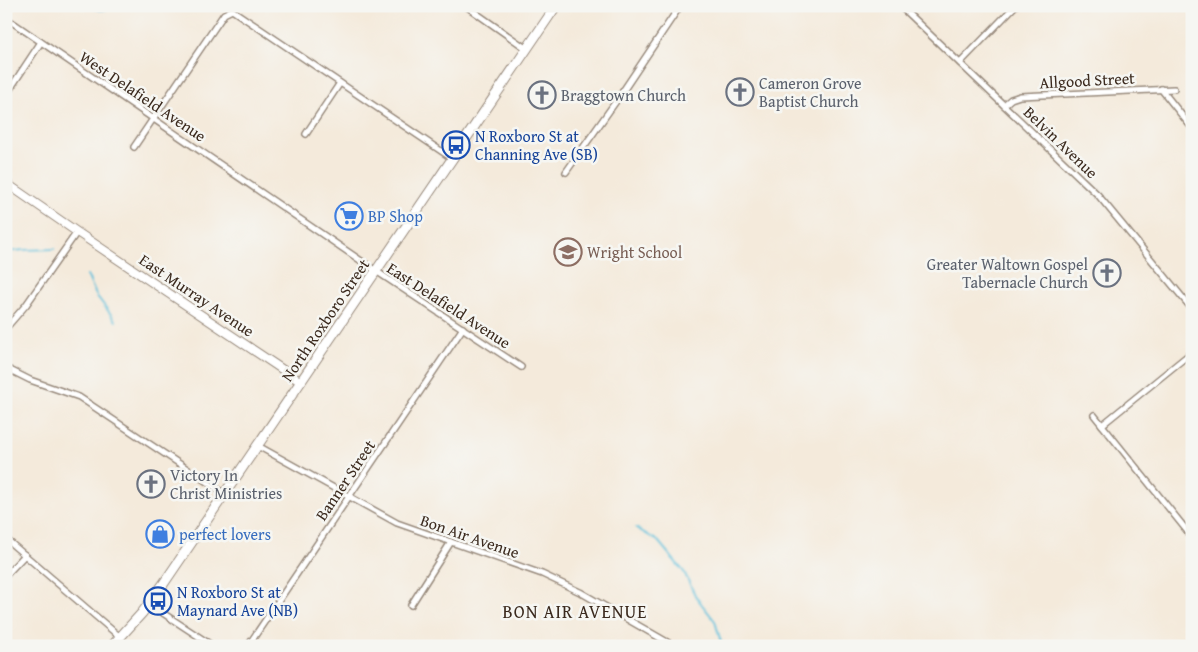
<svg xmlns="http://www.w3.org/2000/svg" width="1198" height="652" viewBox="0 0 1198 652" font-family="'Gentium Book Plus',serif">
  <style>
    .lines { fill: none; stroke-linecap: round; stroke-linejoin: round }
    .stream { stroke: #5ec1dc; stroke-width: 2 }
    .street-casing { stroke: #988a7c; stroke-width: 8 }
    .secondary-casing { stroke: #988a7c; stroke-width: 10 }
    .primary-casing { stroke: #988a7c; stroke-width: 11 }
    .street { stroke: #fff; stroke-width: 5 }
    .secondary { stroke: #fff; stroke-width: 8 }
    .primary { stroke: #fff; stroke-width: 9 }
    .labels { text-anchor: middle; stroke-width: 5; stroke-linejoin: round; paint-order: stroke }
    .street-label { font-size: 16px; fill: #3b2a1e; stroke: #f6f6f2 }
    .worship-label { font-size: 16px; fill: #5b616d; stroke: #f6f6f2; text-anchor: start }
    .transit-label { font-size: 16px; fill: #164399; stroke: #f6f6f2; text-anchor: start }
    .shop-label { font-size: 16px; fill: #366cbe; stroke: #f6f6f2; text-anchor: start }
    .education-label { font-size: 16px; fill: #785e54; stroke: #f6f6f2; text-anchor: start }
    .neighbourhood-label { font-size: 18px; letter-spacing: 1px; fill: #3b2a1e; stroke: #f6f6f2 }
  </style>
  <rect width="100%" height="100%" fill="#f6f6f2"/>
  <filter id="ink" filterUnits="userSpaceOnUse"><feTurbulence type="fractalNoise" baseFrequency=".02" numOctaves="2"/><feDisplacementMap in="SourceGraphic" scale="10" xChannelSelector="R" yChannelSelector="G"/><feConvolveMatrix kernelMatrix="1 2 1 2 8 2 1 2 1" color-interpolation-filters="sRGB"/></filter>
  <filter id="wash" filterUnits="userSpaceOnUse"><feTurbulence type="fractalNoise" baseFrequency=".0096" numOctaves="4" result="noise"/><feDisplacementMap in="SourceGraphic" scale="20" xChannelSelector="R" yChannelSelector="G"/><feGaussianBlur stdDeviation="1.12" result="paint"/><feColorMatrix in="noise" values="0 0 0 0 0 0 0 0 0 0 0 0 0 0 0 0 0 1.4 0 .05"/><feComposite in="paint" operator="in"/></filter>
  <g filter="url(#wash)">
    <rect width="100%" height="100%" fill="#f4eadb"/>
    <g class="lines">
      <g class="stream">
        <path d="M 88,6 L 101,10 L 122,6"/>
        <path d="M 6,252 L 24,250 L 54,249"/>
        <path d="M 87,275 L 96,295 L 116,321"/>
        <path d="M 636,528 L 658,541 L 684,572 L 696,597 L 715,621 L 722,646"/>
      </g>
    </g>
  </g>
  <g filter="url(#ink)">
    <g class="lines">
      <g class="street-casing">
        <g id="street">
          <path d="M 466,6 L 527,49"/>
          <path d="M 900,6 L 1098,195 L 1192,309"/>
          <path d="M 6,18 L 376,271 L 521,367"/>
          <path d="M 960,63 L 1015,6"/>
          <path d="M 1161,89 L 1192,128"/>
          <path d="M 6,95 L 41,42"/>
          <path d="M 1004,105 L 1011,99 L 1020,96 L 1174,89"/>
          <path d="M 306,134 L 340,83"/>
          <path d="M 134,147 L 224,14 L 232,10 L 453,159"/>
          <path d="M 566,172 L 619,97 L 680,6"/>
          <path d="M 6,328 L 26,305 L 77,232"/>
          <path d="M 6,368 L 30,380 L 79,397 L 225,494"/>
          <path d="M 1094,415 L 1192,537"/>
          <path d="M 1102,425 L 1192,352"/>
          <path d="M 258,446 L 397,523 L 542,574 L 580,592 L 674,646"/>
          <path d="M 6,539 L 120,637"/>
          <path d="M 6,575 L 25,555"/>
          <path d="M 149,604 L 213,646"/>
          <path d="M 411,605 L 451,542"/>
          <path d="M 248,646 L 463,328"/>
        </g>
      </g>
      <g class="secondary-casing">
        <path id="secondary" d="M 6,183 L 77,232 L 301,382"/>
      </g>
      <g class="primary-casing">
        <path id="primary" d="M 112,646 L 142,613 L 162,586 L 556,6"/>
      </g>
      <use href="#street" class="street"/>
      <use href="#secondary" class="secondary"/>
      <use href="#primary" class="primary"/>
    </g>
  </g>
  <defs>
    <g id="church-ring" transform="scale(1.4375)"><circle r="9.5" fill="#f6f6f2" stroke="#6b7280" stroke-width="1.5"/><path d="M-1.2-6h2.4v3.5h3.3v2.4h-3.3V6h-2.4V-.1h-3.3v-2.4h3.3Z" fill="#6b7280"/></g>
    <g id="bus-ring" transform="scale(1.4375)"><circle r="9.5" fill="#f6f6f2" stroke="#1a4fb4" stroke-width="1.5"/><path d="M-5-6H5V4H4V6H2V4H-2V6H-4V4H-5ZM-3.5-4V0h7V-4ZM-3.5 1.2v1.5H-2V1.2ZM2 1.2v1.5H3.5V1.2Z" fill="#1a4fb4"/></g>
    <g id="supermarket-ring" transform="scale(1.4375)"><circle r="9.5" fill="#f6f6f2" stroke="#3f7fe0" stroke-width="1.5"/><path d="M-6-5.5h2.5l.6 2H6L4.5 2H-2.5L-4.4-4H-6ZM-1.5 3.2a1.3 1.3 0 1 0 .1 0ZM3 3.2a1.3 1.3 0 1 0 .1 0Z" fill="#3f7fe0"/></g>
    <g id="school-ring" transform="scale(1.4375)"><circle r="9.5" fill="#f6f6f2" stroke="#8d6e63" stroke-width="1.5"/><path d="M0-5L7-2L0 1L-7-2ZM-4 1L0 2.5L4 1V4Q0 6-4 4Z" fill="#8d6e63"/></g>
    <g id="shop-ring" transform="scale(1.4375)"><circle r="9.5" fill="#f6f6f2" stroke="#3f7fe0" stroke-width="1.5"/><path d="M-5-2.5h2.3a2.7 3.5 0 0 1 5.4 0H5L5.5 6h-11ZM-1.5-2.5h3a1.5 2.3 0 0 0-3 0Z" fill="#3f7fe0"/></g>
  </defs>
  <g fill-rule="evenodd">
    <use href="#church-ring" x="740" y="92"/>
    <use href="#church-ring" x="542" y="95"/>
    <use href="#bus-ring" x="456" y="145"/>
    <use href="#supermarket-ring" x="349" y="216"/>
    <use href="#school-ring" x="568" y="252"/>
    <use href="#church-ring" x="1107" y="273"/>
    <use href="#church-ring" x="151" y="484"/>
    <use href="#shop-ring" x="160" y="534"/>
    <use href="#bus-ring" x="158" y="601"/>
  </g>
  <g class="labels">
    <g class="street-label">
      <text transform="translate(1087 80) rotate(-3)" y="6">Allgood Street</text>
      <text transform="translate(143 96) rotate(34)" y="6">West Delafield Avenue</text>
      <text transform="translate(1061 142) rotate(44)" y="6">Belvin Avenue</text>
      <text transform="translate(197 295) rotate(34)" y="6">East Murray Avenue</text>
      <text transform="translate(449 305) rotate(33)" y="6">East Delafield Avenue</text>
      <text transform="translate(325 320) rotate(-56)" y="6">North Roxboro Street</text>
      <text transform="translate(345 480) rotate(-56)" y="6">Banner Street</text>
      <text transform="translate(470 536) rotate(19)" y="6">Bon Air Avenue</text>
    </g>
    <g class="worship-label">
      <text x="759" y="89">Cameron Grove<tspan x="759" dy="18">Baptist Church</tspan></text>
      <text x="561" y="101">Braggtown Church</text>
      <text x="1088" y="270" text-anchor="end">Greater Waltown Gospel<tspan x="1088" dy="18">Tabernacle Church</tspan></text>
      <text x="170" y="481">Victory In<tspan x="170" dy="18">Christ Ministries</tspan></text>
    </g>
    <g class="transit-label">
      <text x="475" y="142">N Roxboro St at<tspan x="475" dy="18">Channing Ave (SB)</tspan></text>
      <text x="177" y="598">N Roxboro St at<tspan x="177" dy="18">Maynard Ave (NB)</tspan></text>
    </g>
    <g class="shop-label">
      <text x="368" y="222">BP Shop</text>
      <text x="179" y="540">perfect lovers</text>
    </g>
    <g class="education-label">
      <text x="587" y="258">Wright School</text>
    </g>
    <g class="neighbourhood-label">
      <text x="575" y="618">BON AIR AVENUE</text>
    </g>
  </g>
  <rect width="1198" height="652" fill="none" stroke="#f6f6f2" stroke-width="25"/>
</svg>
